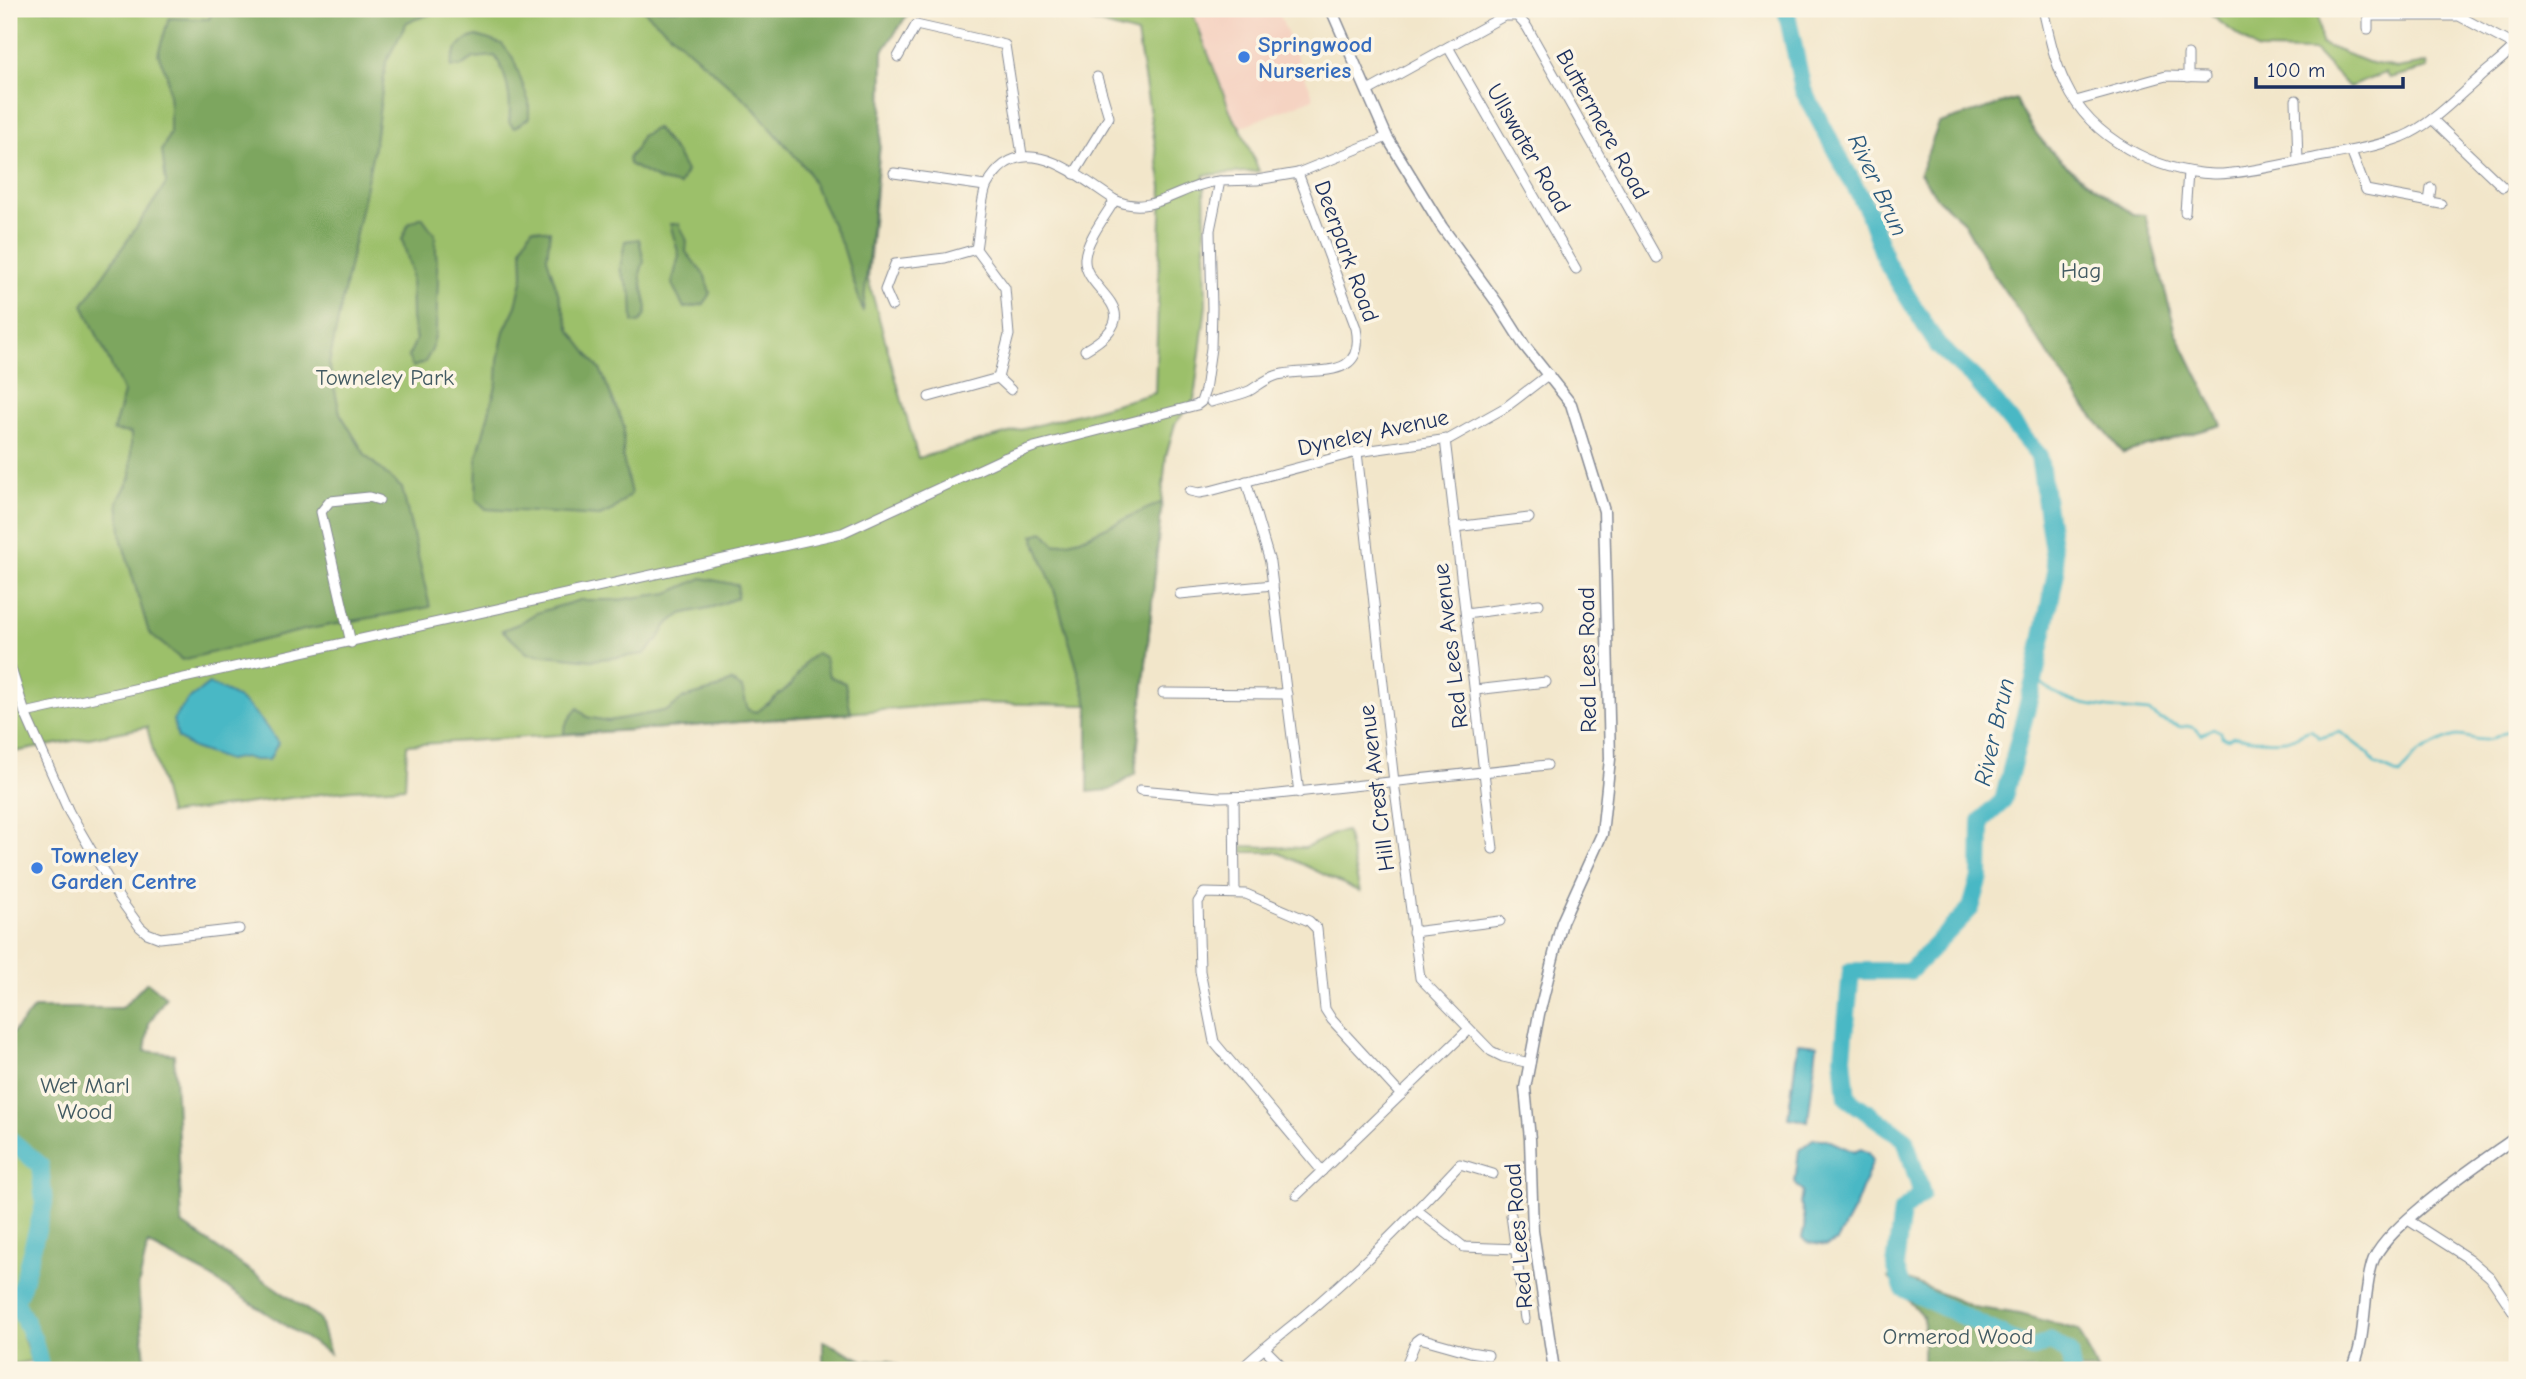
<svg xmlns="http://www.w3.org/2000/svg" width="2526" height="1379" viewBox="0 0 2526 1379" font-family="'Comic Neue',sans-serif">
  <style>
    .built { fill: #f5d3c2 }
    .green { fill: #9cc06a; stroke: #5c7864; stroke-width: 2 }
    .forest { fill: #7da65e; stroke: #4c6a5e; stroke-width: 2 }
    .water { fill: #4ab8c5; stroke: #327492; stroke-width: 2 }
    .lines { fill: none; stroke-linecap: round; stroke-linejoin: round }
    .stream { stroke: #4ab8c5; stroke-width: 2.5 }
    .river { stroke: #4ab8c5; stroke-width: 18 }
    .minor-casing { stroke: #868a94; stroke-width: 11 }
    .tertiary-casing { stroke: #868a94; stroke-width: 13 }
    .minor { stroke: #fff; stroke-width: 9 }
    .tertiary { stroke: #fff; stroke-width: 10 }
    .shop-dot { fill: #3f7fe0; stroke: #fcf5e5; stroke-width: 2.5 }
    .labels { text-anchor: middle; stroke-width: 7; stroke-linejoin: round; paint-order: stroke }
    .shop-label { font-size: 23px; font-weight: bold; fill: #366cbe; stroke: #fcf5e5; text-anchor: start }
    .street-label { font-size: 23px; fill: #1b2f5e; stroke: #fcf5e5 }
    .park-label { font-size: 23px; fill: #425a62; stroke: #fcf5e5 }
    .water-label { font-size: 24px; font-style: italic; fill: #29587d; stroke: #fcf5e5 }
  </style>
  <rect width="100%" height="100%" fill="#fcf5e5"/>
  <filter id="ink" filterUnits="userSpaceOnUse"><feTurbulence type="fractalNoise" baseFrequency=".0143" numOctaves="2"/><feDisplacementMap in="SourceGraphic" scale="14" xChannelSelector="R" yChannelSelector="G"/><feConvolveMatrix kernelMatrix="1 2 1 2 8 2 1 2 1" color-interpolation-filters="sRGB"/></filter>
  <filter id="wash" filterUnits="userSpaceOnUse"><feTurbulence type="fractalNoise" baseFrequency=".00686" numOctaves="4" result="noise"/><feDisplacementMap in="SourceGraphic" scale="28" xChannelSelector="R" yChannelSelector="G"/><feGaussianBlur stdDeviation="1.57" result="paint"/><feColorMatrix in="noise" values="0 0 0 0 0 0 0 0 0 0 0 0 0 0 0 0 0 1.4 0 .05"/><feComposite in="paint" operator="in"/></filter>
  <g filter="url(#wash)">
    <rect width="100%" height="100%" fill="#f2e6ca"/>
    <path class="built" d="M 1191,9 L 1277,9 L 1314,98 L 1240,127 L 1233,118 Z"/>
    <g class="green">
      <path d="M 9,9 L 911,9 L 883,51 L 882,122 L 868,279 L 918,458 L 1155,393 L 1162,187 L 1137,34 L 1045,9 L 1191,9 L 1233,118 L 1240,127 L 1259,171 L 1204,175 L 1206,305 L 1194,400 L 1175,424 L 1166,456 L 1142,706 L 965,703 L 680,727 L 407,745 L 405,787 L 352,790 L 169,814 L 147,727 L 9,753 L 9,312 L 13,308 L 14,259 L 9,258 Z"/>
      <path d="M 2240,9 L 2318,9 L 2321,44 L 2367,62 L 2397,68 L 2427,63 L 2428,68 L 2389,78 L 2385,73 L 2349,87 L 2315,51 L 2258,50 L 2212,16 Z"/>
      <path d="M 1346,831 L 1360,892 L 1277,852 L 1243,852 L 1243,846 L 1305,848 L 1336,833 Z"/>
      <path d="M 9,1144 L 35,1166 L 40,1203 L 12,1303 L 31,1361 L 9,1365 Z"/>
    </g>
    <g class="forest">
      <path d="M 213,9 L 446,9 L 407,22 L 386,62 L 375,142 L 329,364 L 340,413 L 366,456 L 402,488 L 430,607 L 304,630 L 182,660 L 149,633 L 122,541 L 118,501 L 131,477 L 131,433 L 113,431 L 124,393 L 83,305 L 166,184 L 162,150 L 170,133 L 170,106 L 167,75 L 158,54 L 169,18 L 209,19 Z"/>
      <path d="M 642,9 L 911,9 L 883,51 L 882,122 L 863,312 L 844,250 L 807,170 L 749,103 Z"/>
      <path d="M 477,36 L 502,44 L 513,58 L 529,102 L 529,118 L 514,128 L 509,122 C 512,101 507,74 495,56 L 474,58 L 461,66 L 451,67 C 453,50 460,40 477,36 Z"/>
      <path d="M 2016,99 C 2038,152 2087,182 2133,214 L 2145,215 L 2176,332 L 2222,425 L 2123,453 L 2081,402 L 1991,271 L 1963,221 L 1937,198 L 1920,173 L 1939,123 Z"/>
      <path d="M 656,128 L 677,154 L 686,171 L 680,185 L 661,181 L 629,164 L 628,158 L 636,149 L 641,136 Z"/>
      <path d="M 422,217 L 435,235 L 438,281 L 436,331 L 432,350 L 425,362 L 413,367 L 408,357 L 416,340 L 412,318 L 411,270 L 402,239 L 409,223 Z"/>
      <path d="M 670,224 L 679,224 L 687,241 L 686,252 L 705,276 L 710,293 L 704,304 L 684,308 L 672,284 L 679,255 Z"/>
      <path d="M 532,228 L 550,231 L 547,258 L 570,330 L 601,371 L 624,426 L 623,458 L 631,494 L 613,510 L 600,516 L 486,509 L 476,499 L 477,457 L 497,382 L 498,360 L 504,331 L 516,306 L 523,276 L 522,247 Z"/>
      <path d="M 639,239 L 644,261 L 640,274 L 647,308 L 645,316 L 639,323 L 633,322 L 632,296 L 620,269 L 625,241 Z"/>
      <path d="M 1162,502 L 1135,774 L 1110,790 L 1088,792 L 1088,705 L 1054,590 L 1033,535 L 1044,532 L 1055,545 L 1080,539 Z"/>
      <path d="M 702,578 L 738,585 L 737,598 L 713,607 L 681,614 L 666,626 L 658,640 L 644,654 L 621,657 L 591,660 L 527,653 L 502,630 L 518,624 L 536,613 L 580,600 L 617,600 L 668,593 Z"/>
      <path d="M 817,653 L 825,658 L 829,676 L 845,683 L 851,713 L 680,727 L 564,734 C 563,725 572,715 578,708 L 587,717 L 608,721 L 642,715 L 668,710 L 684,698 L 716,689 L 731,681 L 742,688 L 748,710 L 757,712 L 791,685 L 806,661 Z"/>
      <path d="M 147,982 L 166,997 L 149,1023 L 145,1051 L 174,1054 L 182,1224 L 319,1318 L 330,1354 L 206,1274 L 148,1244 L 138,1287 L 146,1370 L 48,1370 L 43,1350 L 20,1300 L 38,1249 L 50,1203 L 44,1162 L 9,1132 L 9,1037 L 34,1008 L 122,1008 Z"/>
      <path d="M 1889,1278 L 1906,1279 L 1973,1307 L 2020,1314 L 2079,1330 L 2097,1370 L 1931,1370 L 1923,1360 L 1924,1318 Z"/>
      <path d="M 823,1341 L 865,1361 L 888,1360 L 906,1370 L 823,1370 Z"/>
    </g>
    <g class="water">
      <path d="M 209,684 C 246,698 256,712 278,743 L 269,760 L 254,760 L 244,757 L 228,760 L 193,748 L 178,738 L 173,720 L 187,701 Z"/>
      <path d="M 1798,1043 L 1817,1045 L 1808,1121 L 1788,1118 Z"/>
      <path d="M 1813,1139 L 1826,1139 L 1854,1152 L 1861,1149 L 1869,1153 L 1873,1160 L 1855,1207 L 1837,1241 L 1826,1246 L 1806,1242 L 1802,1237 C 1806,1225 1806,1215 1800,1204 L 1802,1192 L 1795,1183 L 1799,1150 Z"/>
    </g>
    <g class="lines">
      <path class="stream" d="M 2035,676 C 2062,709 2109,708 2149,712 L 2159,719 L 2181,727 L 2187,726 L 2195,728 L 2202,735 L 2213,728 L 2221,732 L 2222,737 L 2228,739 L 2233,736 C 2254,739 2264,742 2285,740 C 2292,740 2302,732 2311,730 L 2320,738 L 2340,732 L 2369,754 L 2375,764 L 2400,775 C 2405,770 2408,762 2414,757 C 2419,752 2451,735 2458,736 C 2468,736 2475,741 2486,740 C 2500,739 2498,729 2517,734"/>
      <g class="river">
        <path d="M 1786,9 L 1803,90 L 1868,211 L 1886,262 L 1938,346 L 1975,379 L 2039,456 L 2056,572 L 2035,676 L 2003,801 L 1981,821 L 1980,877 L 1971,908 L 1910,971 L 1851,971 L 1843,1057 L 1847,1098 L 1905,1139 L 1922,1194 L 1902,1211 L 1895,1266 L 1903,1288 L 2032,1349 L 2051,1341 L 2069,1353 L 2072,1370"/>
        <path d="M 9,1139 L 40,1165 L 44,1204 L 22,1286 L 15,1300 L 34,1340 L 41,1370"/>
      </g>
    </g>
  </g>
  <g filter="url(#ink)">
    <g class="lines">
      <g class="minor-casing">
        <g id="minor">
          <path d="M 2043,9 C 2049,35 2054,61 2066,85 C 2091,139 2157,172 2214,174 C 2238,175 2284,164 2309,159 C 2339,153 2373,148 2402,137 C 2431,125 2455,99 2478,79 C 2490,67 2507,57 2517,43"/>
          <path d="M 2368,9 L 2368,29"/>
          <path d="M 2368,16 L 2459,16 L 2515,46"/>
          <path d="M 1448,47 L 1576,269"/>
          <path d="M 898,57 L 916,25 L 1005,45 L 1022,155"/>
          <path d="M 2188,77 L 2188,55"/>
          <path d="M 1368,91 L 1504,16 L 1517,16 L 1527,27 L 1657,258"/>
          <path d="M 2296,100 L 2298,161"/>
          <path d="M 2076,101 L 2166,76 L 2205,77"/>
          <path d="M 2432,119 L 2503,187"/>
          <path d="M 2351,151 L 2366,190 L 2441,204"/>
          <path d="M 894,173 L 985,186"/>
          <path d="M 1074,174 L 1109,117 L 1097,77"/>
          <path d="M 2429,202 L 2431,188"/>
          <path d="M 2185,212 L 2188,172"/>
          <path d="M 892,306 L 885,290 L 895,264 L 945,258 L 976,249"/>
          <path d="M 1085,350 C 1155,310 1082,292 1085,258 C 1086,241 1106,215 1115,200"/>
          <path d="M 998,378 L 1009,335 L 1005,288 L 976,249 C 979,234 981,196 987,185 C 1021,125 1076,175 1115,200 C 1153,218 1181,184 1220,181"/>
          <path d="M 998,378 L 1011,390"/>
          <path d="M 929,397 L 998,378"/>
          <path d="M 1211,402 C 1224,398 1237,396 1249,391 C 1258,386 1267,378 1278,375 C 1310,366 1367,384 1356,328 L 1298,173"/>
          <path d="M 1445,439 L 1493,849"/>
          <path d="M 1357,452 L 1394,782 L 1420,978 L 1491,1051 L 1503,1057 L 1530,1063"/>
          <path d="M 1246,481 L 1270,562 L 1299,793"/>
          <path d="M 1190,491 L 1199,493 L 1210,491 L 1357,452 L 1449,439 L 1506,407 L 1549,374"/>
          <path d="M 1455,527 L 1529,518"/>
          <path d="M 1180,594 L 1273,585"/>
          <path d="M 1466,614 L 1539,604"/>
          <path d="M 351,643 L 321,512 L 330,501 L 369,497 L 379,500"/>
          <path d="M 9,662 L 25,713 L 69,812 L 119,898 L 140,927 L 147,933 L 160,938 L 239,929"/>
          <path d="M 1475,690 L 1546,682"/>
          <path d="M 1163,693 L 1287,694"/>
          <path d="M 25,713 L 842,533 L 1004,458 L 1034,447 L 1197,405 L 1201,402 L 1205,390 L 1211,348 L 1212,308 L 1210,230 L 1220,181 L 1257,180 L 1298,173 L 1387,137"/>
          <path d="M 1140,790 L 1219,797 L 1260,796 L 1547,765"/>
          <path d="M 1234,797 L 1235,893"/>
          <path d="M 1413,932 L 1500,921"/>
          <path d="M 1322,1171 L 1214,1042 L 1200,971 L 1198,902 L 1204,893 L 1246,894 L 1309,921 L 1317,929 L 1325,1009 L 1332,1020 L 1401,1095"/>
          <path d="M 1297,1195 L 1469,1029"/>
          <path d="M 1417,1210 L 1464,1247 L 1518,1249"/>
          <path d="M 1511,1215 L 1525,1319"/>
          <path d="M 2408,1220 L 2469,1259 L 2490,1277 L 2517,1317"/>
          <path d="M 1264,1348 L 1286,1370"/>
          <path d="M 1240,1370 C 1266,1345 1295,1324 1322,1300 C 1371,1258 1416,1211 1460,1164 L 1493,1174"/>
          <path d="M 1404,1370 L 1416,1341 L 1420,1338 L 1470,1352 L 1488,1355"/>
        </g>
      </g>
      <g class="tertiary-casing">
        <g id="tertiary">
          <path d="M 1331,9 L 1387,137 L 1442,227 L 1498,304 L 1524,345 L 1571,404 L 1604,511 L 1610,759 L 1602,834 L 1562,922 L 1539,1014 L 1525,1088 L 1530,1139 L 1533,1231 L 1554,1370"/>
          <path d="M 2352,1370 C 2367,1337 2362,1299 2372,1264 C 2381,1229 2480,1163 2512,1140 L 2517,1132"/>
        </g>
      </g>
      <use href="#minor" class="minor"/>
      <use href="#tertiary" class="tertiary"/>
    </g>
  </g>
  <g class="shop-dot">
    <circle cx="1244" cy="57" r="7"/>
    <circle cx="37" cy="868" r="7"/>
  </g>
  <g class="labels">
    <g class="shop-label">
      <text x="1258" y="52">Springwood<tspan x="1258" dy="26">Nurseries</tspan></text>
      <text x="51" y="863">Towneley<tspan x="51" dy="26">Garden Centre</tspan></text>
    </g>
    <g class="street-label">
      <text transform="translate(1603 124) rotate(61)" y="8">Buttermere Road</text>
      <text transform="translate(1529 148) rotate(60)" y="8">Ullswater Road</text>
      <text transform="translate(1347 251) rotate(70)" y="8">Deerpark Road</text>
      <text transform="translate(1373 432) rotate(-12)" y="8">Dyneley Avenue</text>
      <text transform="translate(1450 646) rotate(-97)" y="8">Red Lees Avenue</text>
      <text transform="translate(1587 660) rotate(-91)" y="8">Red Lees Road</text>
      <text transform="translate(1376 788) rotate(-97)" y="8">Hill Crest Avenue</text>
      <text transform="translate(1518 1236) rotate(-95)" y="8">Red Lees Road</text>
    </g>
    <g class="park-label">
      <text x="2081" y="278">Hag</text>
      <text x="385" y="385">Towneley Park</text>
      <text x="85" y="1093">Wet Marl<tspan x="85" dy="26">Wood</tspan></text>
      <text x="1958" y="1344">Ormerod Wood</text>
    </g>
    <g class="water-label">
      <text transform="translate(1878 185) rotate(65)" y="8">River Brun</text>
      <text transform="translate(1994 732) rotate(-77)" y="8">River Brun</text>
    </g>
  </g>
  <rect width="2526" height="1379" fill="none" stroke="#fcf5e5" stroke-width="35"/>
  <path d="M2256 77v10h147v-10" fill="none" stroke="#1b2f5e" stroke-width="3.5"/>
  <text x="2267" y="77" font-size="21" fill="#1b2f5e" stroke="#fcf5e5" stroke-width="5" paint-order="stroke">100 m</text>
</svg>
